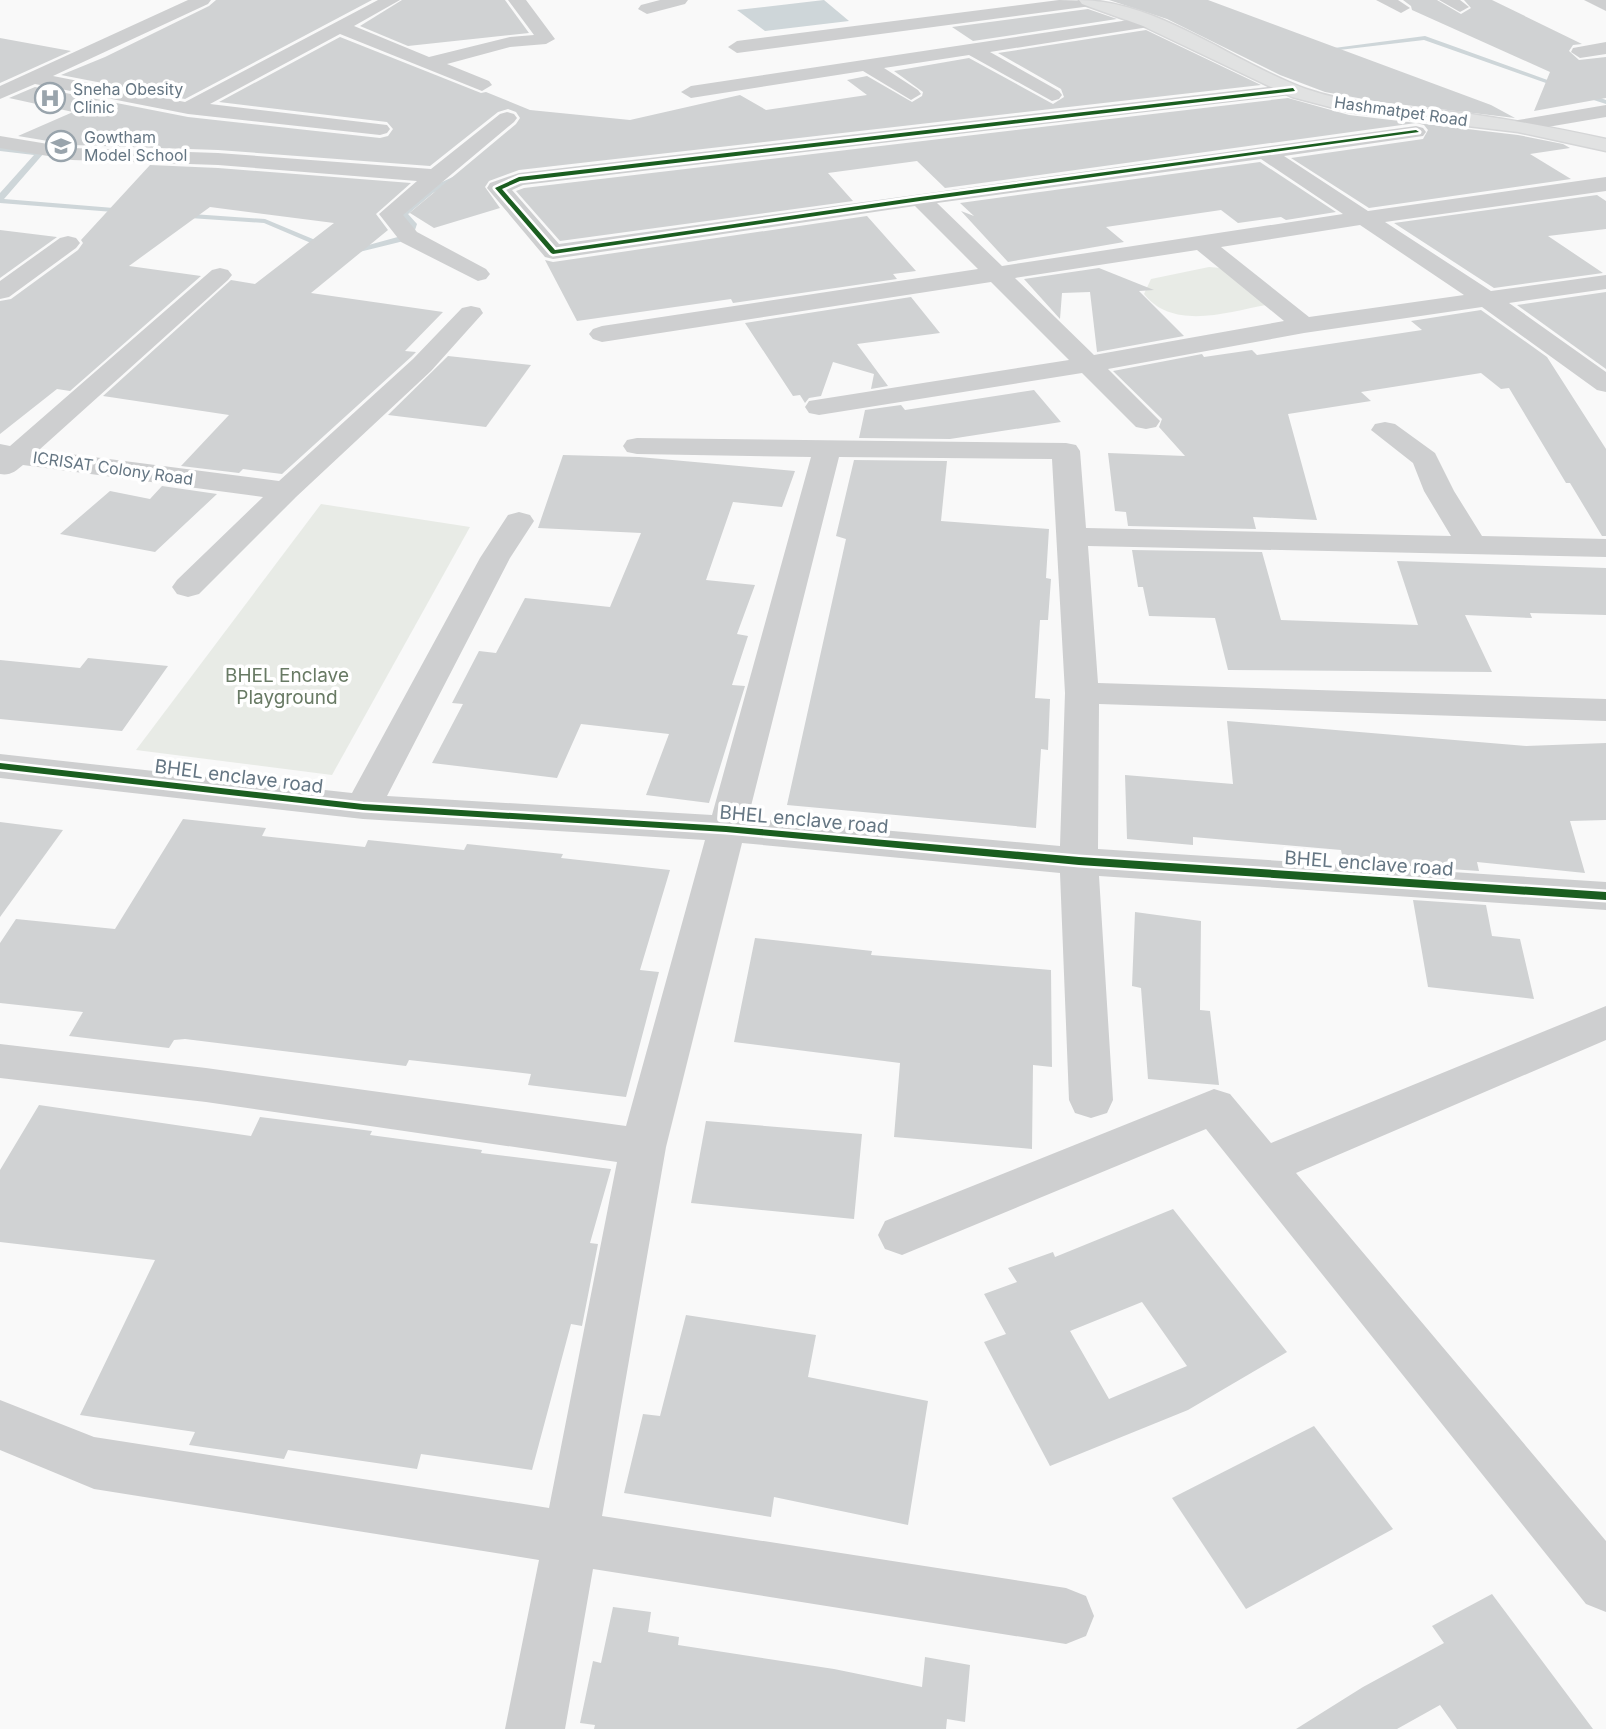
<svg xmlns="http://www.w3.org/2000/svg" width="1606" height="1729" viewBox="0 0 1606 1729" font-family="Inter,sans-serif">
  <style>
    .green { fill: #e8ebe6 }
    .water { fill: #ced6d9 }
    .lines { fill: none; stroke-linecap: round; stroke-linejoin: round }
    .stream { fill: #ced6d9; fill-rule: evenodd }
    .building { fill: #d0d2d3; fill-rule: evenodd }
    .major-casing { stroke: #d5d6d7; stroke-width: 3 }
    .minor { fill: #cecfd0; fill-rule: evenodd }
    .major { fill: #e1e2e2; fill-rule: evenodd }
    .cycleway-casing { stroke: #fff; stroke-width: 5 }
    .cycleway { fill: #1b5e20; fill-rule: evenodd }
    .labels { text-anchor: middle; stroke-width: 7; stroke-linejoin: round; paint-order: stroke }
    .far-poi-label { font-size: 16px; fill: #657683; stroke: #fff; text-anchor: start }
    .far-street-label { font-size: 16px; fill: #657683; stroke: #fff }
    .park-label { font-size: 19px; fill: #687a64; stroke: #fff }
    .street-label { font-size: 19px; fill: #657683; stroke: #fff }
  </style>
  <rect width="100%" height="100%" fill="#f9f9f9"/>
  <g class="green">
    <path d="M 1209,267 L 1221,268 L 1266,305 C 1228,312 1173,331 1144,294 L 1151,279 Z"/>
    <path d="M 321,504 L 470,527 L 332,775 L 136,750 Z"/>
  </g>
  <path class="water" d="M 824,0 L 849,21 L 765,31 L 737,10 Z"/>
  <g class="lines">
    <g class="stream">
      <path d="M 1425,36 L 1564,86 L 1566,87 L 1560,88 L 1424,40 L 1322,52 L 1319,50 Z"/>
      <path d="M 1581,91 L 1606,100 L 1606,104 L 1578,95 Z"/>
      <path d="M 0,147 L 44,153 L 4,199 L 126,209 L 130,211 L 126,213 L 0,203 L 0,193 L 34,155 L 0,151 Z"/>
      <path d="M 457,175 L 464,177 L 433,193 L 408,214 L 417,224 L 412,239 L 343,256 L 343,252 L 405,235 L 409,224 L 400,216 L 400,212 L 427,189 Z"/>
      <path d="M 178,213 L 265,219 L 332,247 L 325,249 L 264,223 L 175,217 L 174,215 Z"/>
    </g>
  </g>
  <g class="building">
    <path d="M 216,0 L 372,0 L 185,99 L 61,75 L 105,57 L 209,6 Z"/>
    <path d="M 402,0 L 505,0 L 529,33 L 408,46 L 360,26 Z"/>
    <path d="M 1109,0 L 1208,0 L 1491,105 L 1515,118 L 1380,102 L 1325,92 L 1280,75 L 1167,19 Z"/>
    <path d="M 1403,0 L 1437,0 L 1461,14 L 1471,8 L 1464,0 L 1492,0 L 1582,44 L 1573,45 L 1569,51 L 1579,60 L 1606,57 L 1606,98 L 1534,111 L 1550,72 L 1412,10 L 1411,6 Z"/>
    <path d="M 1088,9 L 1117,19 L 973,41 L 952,27 Z"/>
    <path d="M 1146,30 L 1261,85 L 519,170 L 489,181 L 485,187 L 500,208 L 434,228 L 410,213 L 407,215 L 516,124 L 520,118 L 516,112 L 508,109 L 498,112 L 430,166 L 218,150 L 72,145 L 18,136 L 73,112 L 9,98 L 35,87 L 188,117 L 380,138 L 388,136 L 393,129 L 387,122 L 219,102 L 340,37 L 481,93 L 486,92 L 530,110 L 630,120 L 740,95 L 766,110 L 867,95 L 847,80 L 867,76 L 912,102 L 922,96 L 923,92 L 894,71 L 969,58 L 1053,104 L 1064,97 L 1061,89 L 998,53 Z"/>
    <path d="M 0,38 L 71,51 L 0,83 Z"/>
    <path d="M 1288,98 L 1349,115 L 1518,135 L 1563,144 L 1570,148 L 1530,154 L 1571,179 L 1369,208 L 1291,158 L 1423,139 L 1428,130 L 1424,125 L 1416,123 L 945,188 L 917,161 L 828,173 L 853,201 L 560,241 L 516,191 L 524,188 Z"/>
    <path d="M 1260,162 L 1336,212 L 1286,220 L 1281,217 L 1238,223 L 1221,210 L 1106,227 L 1124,242 L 1008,262 L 961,211 L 974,216 L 960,203 Z"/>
    <path d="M 150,165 L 218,168 L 411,183 L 376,214 L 388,230 L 311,293 L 443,312 L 405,351 L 416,352 L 411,357 L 282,474 L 243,469 L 239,473 L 181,466 L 229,415 L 103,396 L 231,280 L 255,284 L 334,223 L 210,207 L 129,266 L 201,276 L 70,391 L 57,389 L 0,434 L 0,301 L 11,299 L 78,250 L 83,243 L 81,240 Z"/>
    <path d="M 1597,195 L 1606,201 L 1606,229 L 1548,236 L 1603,273 L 1494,288 L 1394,223 Z"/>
    <path d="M 867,216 L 916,271 L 893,274 L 897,279 L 733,303 L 731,299 L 577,321 L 545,260 L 553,262 Z"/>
    <path d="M 0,230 L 57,237 L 0,278 Z"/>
    <path d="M 1099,268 L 1154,290 L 1139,291 L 1184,336 L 1097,352 L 1090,292 L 1062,293 L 1060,319 L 1024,279 Z"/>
    <path d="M 1606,292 L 1606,369 L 1517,305 Z"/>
    <path d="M 911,297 L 940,333 L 857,344 L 888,386 L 871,389 L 874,374 L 833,362 L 821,396 L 809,398 L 805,403 L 800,395 L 793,396 L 745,323 Z"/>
    <path d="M 1481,310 L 1547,357 L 1606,449 L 1606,536 L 1602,536 L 1570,483 L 1566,483 L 1509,388 L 1501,389 L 1481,373 L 1361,392 L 1371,401 L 1288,414 L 1317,520 L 1253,517 L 1256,529 L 1128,526 L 1126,512 L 1115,511 L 1108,453 L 1185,456 L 1159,427 L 1162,419 L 1113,371 L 1202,354 L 1204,357 L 1252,350 L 1257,355 L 1422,330 L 1411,321 Z"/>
    <path d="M 448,356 L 531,365 L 486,427 L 388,415 Z"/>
    <path d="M 1034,390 L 1061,422 L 950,439 L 859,438 L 865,410 L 901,405 L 905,410 Z"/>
    <path d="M 563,455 L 639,457 L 795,471 L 782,507 L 733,502 L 706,580 L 755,585 L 737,634 L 748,636 L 732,685 L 745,686 L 709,803 L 646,795 L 669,734 L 581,724 L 557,778 L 432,763 L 463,704 L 452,703 L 479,651 L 496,653 L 525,598 L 610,607 L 641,533 L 538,528 Z"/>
    <path d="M 854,460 L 947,461 L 941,521 L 1049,529 L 1046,578 L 1051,579 L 1048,620 L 1040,620 L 1035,698 L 1050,699 L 1048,750 L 1041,749 L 1036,828 L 787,805 L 846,539 L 836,536 Z"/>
    <path d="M 162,486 L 217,494 L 155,552 L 60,534 L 110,491 L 150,499 Z"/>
    <path d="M 1132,550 L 1262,552 L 1281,620 L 1418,625 L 1397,561 L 1606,568 L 1606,615 L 1530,613 L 1532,618 L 1465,615 L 1492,672 L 1228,670 L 1215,618 L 1149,616 L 1143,587 L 1138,587 Z"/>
    <path d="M 88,658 L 168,666 L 122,731 L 0,719 L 0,660 L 80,668 Z"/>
    <path d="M 1227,721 L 1526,746 L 1606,743 L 1606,820 L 1570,821 L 1585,873 L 1477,862 L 1479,871 L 1407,866 L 1407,862 L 1342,855 L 1341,850 L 1193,837 L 1193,845 L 1127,839 L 1125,775 L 1233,784 Z"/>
    <path d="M 183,819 L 266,828 L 262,836 L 365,847 L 368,840 L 464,850 L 467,844 L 563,854 L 561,858 L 670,870 L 640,970 L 659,972 L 626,1097 L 528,1085 L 531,1074 L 409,1060 L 406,1066 L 185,1039 L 174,1040 L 169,1048 L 69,1036 L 83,1012 L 0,1003 L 0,943 L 16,919 L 115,929 Z"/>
    <path d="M 0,822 L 63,830 L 0,917 Z"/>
    <path d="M 1413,900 L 1486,905 L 1492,936 L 1520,939 L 1534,999 L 1428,987 Z"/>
    <path d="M 1135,912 L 1201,921 L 1200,1010 L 1210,1011 L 1219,1085 L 1148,1079 L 1141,988 L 1132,986 Z"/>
    <path d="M 755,938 L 872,951 L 871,955 L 1051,970 L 1052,1067 L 1033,1065 L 1032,1149 L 894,1137 L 900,1063 L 734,1042 Z"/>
    <path d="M 39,1105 L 251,1136 L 260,1117 L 372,1131 L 370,1135 L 482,1150 L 481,1153 L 611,1169 L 590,1243 L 598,1244 L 582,1326 L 571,1324 L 532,1470 L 421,1454 L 417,1469 L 288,1450 L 284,1459 L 189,1445 L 195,1432 L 80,1415 L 155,1260 L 0,1242 L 0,1170 Z"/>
    <path d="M 706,1121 L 862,1134 L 854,1219 L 691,1203 Z"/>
    <path d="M 1173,1209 L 1287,1352 L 1188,1410 L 1050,1466 L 984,1342 L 1006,1334 L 984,1294 L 1017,1282 L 1008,1268 L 1053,1252 L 1055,1257 ZM 1142,1302 L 1187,1366 L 1109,1399 L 1070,1331 Z"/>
    <path d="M 686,1315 L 816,1335 L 808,1377 L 928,1401 L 908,1525 L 774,1497 L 771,1517 L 624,1493 L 643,1414 L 660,1416 Z"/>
    <path d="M 1314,1426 L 1393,1529 L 1246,1609 L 1172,1498 Z"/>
    <path d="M 1492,1594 L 1593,1729 L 1457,1729 L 1440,1705 L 1397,1729 L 1296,1729 L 1363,1687 L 1444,1643 L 1432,1626 Z"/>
    <path d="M 613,1607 L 651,1612 L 648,1632 L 679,1637 L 678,1645 L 834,1669 L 922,1687 L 925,1657 L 970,1665 L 965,1722 L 947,1719 L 946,1729 L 594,1729 L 595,1725 L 580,1723 L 593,1661 L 601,1663 Z"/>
  </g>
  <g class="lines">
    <g class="major-casing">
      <path id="major" d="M 1079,0 C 1157,0 1234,63 1306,89 C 1353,105 1405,107 1454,112 C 1505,118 1555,128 1606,139 L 1606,151 L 1518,132 L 1349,112 L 1292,97 L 1143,26 L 1082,4 Z"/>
    </g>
    <g class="minor">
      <path d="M 188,0 L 211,0 L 208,4 L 53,76 L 185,102 L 378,0 L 400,0 L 354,26 L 429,57 L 510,37 L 534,35 L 508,0 L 526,0 L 555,39 L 546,44 L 510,47 L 447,64 L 489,81 L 492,85 L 482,91 L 340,34 L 210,104 L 387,125 L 390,129 L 387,133 L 380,135 L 188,114 L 35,84 L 0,99 L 0,86 Z"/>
      <path d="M 660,0 L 688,0 L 685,4 L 647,14 L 638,9 L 641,5 Z"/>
      <path d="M 1059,0 L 1100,1 L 1091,6 L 737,53 L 728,47 L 737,41 Z"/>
      <path d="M 1376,0 L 1398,0 L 1410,8 L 1401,13 Z"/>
      <path d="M 1439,0 L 1460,0 L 1469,7 L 1460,12 Z"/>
      <path d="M 1584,0 L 1606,0 L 1606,11 Z"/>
      <path d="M 1149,17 L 1155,18 L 1158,22 L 1155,26 L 990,52 L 1059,91 L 1062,95 L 1059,99 L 1052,101 L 969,55 L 884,68 L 918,90 L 921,94 L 911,100 L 863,71 L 691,98 L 681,92 L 691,86 Z"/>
      <path d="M 1606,42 L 1606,54 L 1580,58 L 1571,52 L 1573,48 Z"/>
      <path d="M 1293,84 L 1303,90 L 1300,94 L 523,185 L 512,190 L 559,244 L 1416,126 L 1423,128 L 1426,132 L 1423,136 L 1284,156 L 1368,211 L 1606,177 L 1606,191 L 1385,222 L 1491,291 L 1606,275 L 1606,289 L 1509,303 L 1606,372 L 1606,392 L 1597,390 L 1482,307 L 1304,333 L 1108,369 L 1160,421 L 1156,427 L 1146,429 L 1136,427 L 1082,373 L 819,415 L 809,413 L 805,407 L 809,401 L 1069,360 L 991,282 L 602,342 L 593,339 L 589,334 L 593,329 L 602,326 L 978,269 L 915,206 L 553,259 L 545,257 L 487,188 L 490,183 L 519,173 ZM 1261,159 L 1343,214 L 1002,266 L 937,203 ZM 1360,225 L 1464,295 L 1309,317 L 1221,247 ZM 1197,250 L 1284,321 L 1094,355 L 1015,278 Z"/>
      <path d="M 1606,105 L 1606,117 L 1518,132 L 1511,130 L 1508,126 L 1511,122 L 1518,120 Z"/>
      <path d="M 507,112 L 514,114 L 517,118 L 514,122 L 403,215 L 417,232 L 486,269 L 490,274 L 486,279 L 478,281 L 401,242 L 379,214 L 417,181 L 218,165 L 72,160 L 0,148 L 0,136 L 72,148 L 218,153 L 431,169 L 500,114 Z"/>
      <path d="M 68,236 L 76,238 L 80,243 L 76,248 L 9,297 L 0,299 L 0,281 L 60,238 Z"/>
      <path d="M 220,268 L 228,270 L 232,275 L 228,280 L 39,450 L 279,481 L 413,359 L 462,308 L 471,306 L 480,308 L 483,313 L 431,371 L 296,497 L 199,594 L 188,597 L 177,594 L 172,587 L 177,580 L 263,497 L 23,465 C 16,471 10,476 0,474 L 0,444 L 10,446 L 212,270 Z"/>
      <path d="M 1385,422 L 1395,424 L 1435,453 L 1454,491 L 1482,536 L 1606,539 L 1606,557 L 1088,546 L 1098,683 L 1606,699 L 1606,721 L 1099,704 L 1098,849 L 1606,882 L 1606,910 L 1099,876 L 1113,1100 L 1107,1113 L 1091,1118 L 1075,1113 L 1069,1100 L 1060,873 L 742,843 L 666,1147 L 602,1516 L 1066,1588 L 1086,1596 L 1094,1616 L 1086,1636 L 1066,1644 L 593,1569 L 565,1729 L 505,1729 L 539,1560 L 94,1489 L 0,1450 L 0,1400 L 94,1437 L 549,1508 L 617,1162 L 206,1102 L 0,1078 L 0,1044 L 206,1068 L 626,1126 L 705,840 L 363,819 L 0,778 L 0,754 L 352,793 L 480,558 L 508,515 L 519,512 L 530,515 L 534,521 L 510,558 L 387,796 L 712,815 L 811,457 L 637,454 L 627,452 L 623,446 L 627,440 L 637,438 L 1066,443 L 1076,445 L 1080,451 L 1086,528 L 1451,536 L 1424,491 L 1413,463 L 1371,430 L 1375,424 ZM 839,457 L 1052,459 L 1065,693 L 1060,846 L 748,818 Z"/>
      <path d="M 1606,1006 L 1606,1040 L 1296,1173 L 1606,1541 L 1606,1612 L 1586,1604 L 1206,1129 L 902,1255 L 885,1249 L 878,1235 L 885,1221 L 1214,1089 L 1230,1094 L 1271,1143 Z"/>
    </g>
    <use href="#major" class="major"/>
    <g class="cycleway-casing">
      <g id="cycleway">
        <path d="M 1293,88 L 1295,91 L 520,181 L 502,189 L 555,250 L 920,197 L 1416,130 L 1419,132 L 920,201 L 553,254 L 551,253 L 495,188 L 519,177 Z"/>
        <path d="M 0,763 L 363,804 L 726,826 L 1079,857 L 1606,892 L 1606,900 L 1079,865 L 726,832 L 363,810 L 0,769 Z"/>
      </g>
    </g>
    <use href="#cycleway" class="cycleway"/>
  </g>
  <defs>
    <g id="hospital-ring" transform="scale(1.575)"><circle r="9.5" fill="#fff" stroke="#99a4ac" stroke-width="1.5"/><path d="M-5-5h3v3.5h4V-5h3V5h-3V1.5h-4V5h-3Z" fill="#99a4ac"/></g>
    <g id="school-ring" transform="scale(1.575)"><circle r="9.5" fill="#fff" stroke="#99a4ac" stroke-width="1.5"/><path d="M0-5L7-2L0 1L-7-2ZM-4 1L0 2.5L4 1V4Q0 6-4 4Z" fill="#99a4ac"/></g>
  </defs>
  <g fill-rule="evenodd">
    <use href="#hospital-ring" x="50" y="98"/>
    <use href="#school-ring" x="61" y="146"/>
  </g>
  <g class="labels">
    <g class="far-poi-label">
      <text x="73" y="95">Sneha Obesity<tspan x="73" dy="18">Clinic</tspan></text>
      <text x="84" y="143">Gowtham<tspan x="84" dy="18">Model School</tspan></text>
    </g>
    <g class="far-street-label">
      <text transform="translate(1401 111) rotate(8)" y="6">Hashmatpet Road</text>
      <text transform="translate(113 468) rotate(8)" y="6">ICRISAT Colony Road</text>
    </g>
    <g class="park-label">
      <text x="287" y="682">BHEL Enclave<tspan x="287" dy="22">Playground</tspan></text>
    </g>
    <g class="street-label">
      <text transform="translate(239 776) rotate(7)" y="7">BHEL enclave road</text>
      <text transform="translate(804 819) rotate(5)" y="7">BHEL enclave road</text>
      <text transform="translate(1369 863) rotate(4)" y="7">BHEL enclave road</text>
    </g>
  </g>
</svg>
